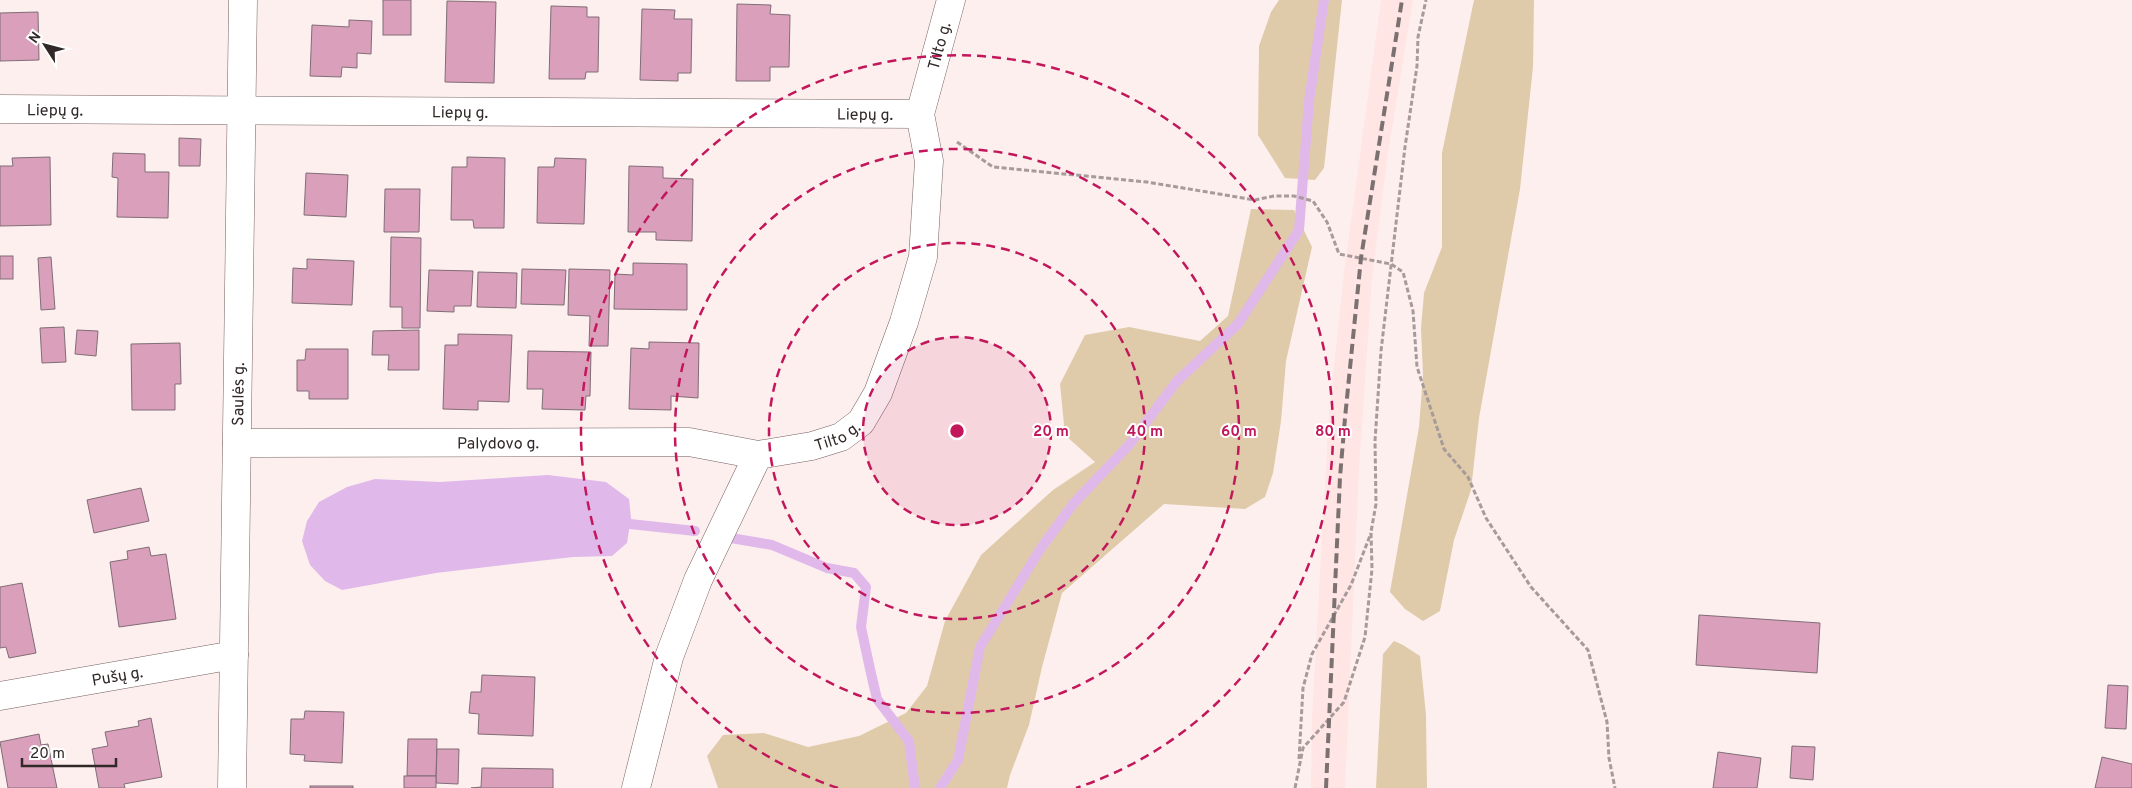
<svg xmlns="http://www.w3.org/2000/svg" width="2132" height="788" viewBox="0 0 2132 788" font-family="Overpass,sans-serif">
  <style>
    .built { fill: #ffe5e4 }
    .green { fill: #dfcbaa }
    .water { fill: #e0b9ea }
    .lines { fill: none; stroke-linecap: round; stroke-linejoin: round }
    .stream { stroke: #e0b9ea; stroke-width: 10 }
    .building { fill: #da9fbb; stroke: #806d76 }
    .minor-casing { stroke: #756161; stroke-width: 29 }
    .path { stroke: #a69a9a; stroke-width: 3; stroke-dasharray: 5 2.5; stroke-linecap: butt }
    .minor { stroke: #fff; stroke-width: 28 }
    .rail { stroke: #7c7171; stroke-width: 4; stroke-dasharray: 10 5; stroke-linecap: butt }
    .ring { fill: none; stroke: #c2185b; stroke-width: 2.5; stroke-dasharray: 9 6 }
    .labels { text-anchor: middle; stroke-width: 4; stroke-linejoin: round; paint-order: stroke }
    .street-label { font-size: 16px; fill: #312828; stroke: #fff }
    .centre { fill: #c2185b; stroke: #fff; stroke-width: 2.5 }
    .ring-label { font-size: 15px; text-anchor: middle; font-weight: bold; fill: #c2185b; stroke: #fff; stroke-width: 4; stroke-linejoin: round; paint-order: stroke }
  </style>
  <rect width="100%" height="100%" fill="#fdefee"/>
  <path class="built" d="M 1381,0 L 1413,0 L 1388,153 L 1372,278 L 1359,469 L 1345,788 L 1311,788 L 1312,718 L 1329,412 L 1344,273 Z"/>
  <g class="green">
    <path d="M 1279,0 L 1342,0 L 1324,168 L 1315,180 L 1285,178 L 1258,135 L 1259,46 L 1271,12 Z"/>
    <path d="M 1474,0 L 1534,0 L 1533,67 L 1520,189 L 1479,418 L 1471,490 L 1454,540 L 1440,611 L 1423,621 L 1405,609 L 1390,592 L 1419,427 L 1423,375 L 1421,328 L 1424,293 L 1442,247 L 1442,153 Z"/>
    <path d="M 1251,209 L 1294,210 L 1312,247 L 1286,361 L 1281,421 L 1273,473 L 1265,497 L 1245,509 L 1164,504 L 1062,593 L 1042,667 L 1029,725 L 1010,775 L 1007,788 L 718,788 L 707,756 L 723,735 L 764,733 L 808,747 L 859,736 L 906,713 L 927,686 L 945,621 L 981,555 L 1053,490 L 1095,462 L 1065,435 L 1060,384 L 1085,335 L 1129,327 L 1200,341 L 1228,316 Z"/>
    <path d="M 1394,641 L 1403,645 L 1420,656 L 1426,715 L 1427,788 L 1376,788 L 1383,654 Z"/>
  </g>
  <path class="water" d="M 548,475 L 606,482 L 629,499 L 631,518 L 627,543 L 612,556 L 573,557 L 436,573 L 342,590 L 325,581 L 310,565 L 302,541 L 307,521 L 319,502 L 347,487 L 375,479 L 440,482 Z"/>
  <g class="lines">
    <g class="stream">
      <path d="M 630,524 L 695,531"/>
      <path d="M 731,538 L 772,545 L 827,568 L 854,573 L 866,587 L 861,627 L 870,669 L 877,699 L 909,741 L 915,788"/>
      <path d="M 940,788 L 958,760 L 980,647 L 1041,548 L 1074,503 L 1129,445 L 1177,381 L 1238,324 L 1299,230 L 1309,101 L 1324,0"/>
    </g>
  </g>
  <g class="building">
    <rect x="383" y="0" width="28" height="35"/>
    <path d="M 447,1 L 496,2 L 494,83 L 445,82 Z"/>
    <path d="M 737,4 L 771,5 L 770,14 L 790,15 L 789,67 L 770,67 L 770,81 L 736,81 Z"/>
    <path d="M 551,6 L 587,7 L 587,17 L 599,17 L 598,72 L 586,72 L 585,79 L 549,79 Z"/>
    <path d="M 642,9 L 675,10 L 674,19 L 692,19 L 691,73 L 678,73 L 678,81 L 640,80 Z"/>
    <path d="M 38,12 L 39,60 L 0,61 L 0,13 Z"/>
    <path d="M 349,20 L 372,21 L 371,54 L 357,53 L 357,68 L 342,67 L 341,77 L 310,76 L 312,25 L 349,27 Z"/>
    <path d="M 179,138 L 201,139 L 200,166 L 179,166 Z"/>
    <path d="M 113,153 L 145,154 L 145,172 L 169,172 L 168,218 L 117,217 L 118,178 L 112,177 Z"/>
    <path d="M 50,157 L 51,225 L 0,226 L 0,166 L 13,166 L 12,158 Z"/>
    <path d="M 467,157 L 505,158 L 504,228 L 474,228 L 473,220 L 451,220 L 452,167 L 467,167 Z"/>
    <path d="M 555,158 L 586,159 L 584,224 L 537,223 L 538,167 L 554,167 Z"/>
    <path d="M 629,166 L 663,167 L 663,178 L 693,179 L 692,241 L 656,240 L 656,232 L 628,232 Z"/>
    <path d="M 306,173 L 348,175 L 346,217 L 304,215 Z"/>
    <path d="M 385,189 L 420,189 L 419,232 L 384,232 Z"/>
    <path d="M 391,237 L 421,238 L 420,328 L 402,328 L 402,307 L 390,307 Z"/>
    <rect x="0" y="256" width="13" height="23"/>
    <path d="M 51,257 L 55,309 L 41,310 L 38,258 Z"/>
    <path d="M 307,259 L 354,261 L 352,305 L 292,303 L 293,268 L 307,269 Z"/>
    <path d="M 633,263 L 687,264 L 687,310 L 614,309 L 615,274 L 633,275 Z"/>
    <path d="M 522,269 L 566,270 L 564,305 L 521,304 Z"/>
    <path d="M 569,269 L 610,270 L 608,346 L 589,346 L 590,316 L 568,315 Z"/>
    <path d="M 429,270 L 473,271 L 471,306 L 454,306 L 454,312 L 427,311 Z"/>
    <path d="M 478,272 L 517,273 L 516,308 L 477,307 Z"/>
    <path d="M 64,327 L 66,362 L 42,363 L 40,328 Z"/>
    <path d="M 77,330 L 98,331 L 96,356 L 75,354 Z"/>
    <path d="M 419,330 L 419,370 L 388,370 L 389,355 L 372,355 L 373,331 Z"/>
    <path d="M 458,334 L 512,335 L 509,402 L 478,401 L 478,410 L 443,409 L 445,345 L 458,345 Z"/>
    <path d="M 649,342 L 699,343 L 698,398 L 671,396 L 671,410 L 629,409 L 631,348 L 649,349 Z"/>
    <path d="M 180,343 L 181,384 L 175,384 L 175,410 L 132,410 L 131,344 Z"/>
    <path d="M 306,349 L 348,349 L 348,399 L 309,399 L 309,391 L 297,391 L 297,360 L 305,360 Z"/>
    <path d="M 528,351 L 591,352 L 590,396 L 586,396 L 585,410 L 542,409 L 543,389 L 527,389 Z"/>
    <path d="M 141,488 L 149,521 L 94,533 L 87,500 Z"/>
    <path d="M 149,547 L 151,556 L 166,554 L 176,619 L 119,627 L 110,562 L 128,559 L 127,551 Z"/>
    <path d="M 22,583 L 36,653 L 9,658 L 6,647 L 0,648 L 0,587 Z"/>
    <path d="M 1699,615 L 1820,623 L 1817,673 L 1696,665 Z"/>
    <path d="M 482,675 L 535,677 L 533,736 L 478,734 L 479,714 L 469,713 L 471,692 L 481,692 Z"/>
    <path d="M 2108,685 L 2128,686 L 2126,729 L 2105,728 Z"/>
    <path d="M 305,711 L 344,712 L 342,763 L 304,761 L 305,755 L 290,754 L 291,719 L 304,719 Z"/>
    <path d="M 151,718 L 162,777 L 124,784 L 125,788 L 99,788 L 92,749 L 108,746 L 105,732 L 139,726 L 138,721 Z"/>
    <path d="M 39,734 L 41,745 L 48,744 L 57,788 L 8,788 L 0,742 Z"/>
    <path d="M 408,739 L 437,739 L 436,776 L 407,776 Z"/>
    <path d="M 1792,746 L 1815,747 L 1813,780 L 1790,778 Z"/>
    <path d="M 437,749 L 459,749 L 458,784 L 436,783 Z"/>
    <path d="M 1718,752 L 1761,758 L 1757,788 L 1713,788 Z"/>
    <path d="M 2102,757 L 2132,764 L 2132,788 L 2095,788 Z"/>
    <path d="M 482,768 L 553,769 L 553,788 L 471,788 L 481,787 Z"/>
    <rect x="404" y="776" width="32" height="12"/>
    <rect x="310" y="786" width="43" height="2"/>
  </g>
  <g class="lines">
    <g class="minor-casing">
      <g id="minor">
        <path id="s1" d="M 0,109 L 920,114"/>
        <path id="s2" d="M 237,443 L 689,442 L 758,455"/>
        <path id="s3" d="M 0,696 L 234,655"/>
        <path id="s4" d="M 232,788 L 243,0"/>
        <path id="s5" d="M 636,788 L 669,657 L 698,580 L 758,455 L 812,446 L 841,437 L 861,422 L 878,393 L 904,322 L 923,257 L 929,161 L 920,114 L 951,0"/>
      </g>
    </g>
    <g class="path">
      <path d="M 957,142 L 993,167 L 1147,182 L 1255,200 L 1274,196 L 1294,196 L 1313,201 L 1327,222 L 1339,254 L 1391,264 L 1403,272 L 1413,311 L 1417,367 L 1444,449 L 1468,477 L 1486,518 L 1531,587 L 1588,650 L 1607,722 L 1609,758 L 1615,788"/>
      <path d="M 1299,759 L 1303,688 L 1312,654 L 1351,585 L 1371,533"/>
      <path d="M 1295,788 L 1303,748 L 1344,702 L 1365,637 L 1372,569 L 1371,532 L 1376,504 L 1375,441 L 1381,351 L 1405,147 L 1417,66 L 1418,37 L 1426,0"/>
    </g>
    <use href="#minor" class="minor"/>
    <path class="rail" d="M 1326,788 L 1340,477 L 1345,418 L 1361,258 L 1402,0"/>
  </g>
  <circle cx="957" cy="431" r="94" fill="#c2185b" fill-opacity=".12"/>
  <g class="ring">
    <circle cx="957" cy="431" r="94"/>
    <circle cx="957" cy="431" r="188"/>
    <circle cx="957" cy="431" r="282"/>
    <path d="M838 788A376 376 0 1 1 1076 788"/>
  </g>
  <g class="labels">
    <g class="street-label">
      <text dy="6" stroke="none"><textPath href="#s5" startOffset="858">Tilto g.</textPath></text>
      <text dy="6" stroke="none"><textPath href="#s1" startOffset="55">Liepų g.</textPath></text>
      <text dy="6" stroke="none"><textPath href="#s1" startOffset="460">Liepų g.</textPath></text>
      <text dy="6" stroke="none"><textPath href="#s1" startOffset="865">Liepų g.</textPath></text>
      <text dy="6" stroke="none"><textPath href="#s4" startOffset="394">Saulės g.</textPath></text>
      <text dy="6" stroke="none"><textPath href="#s5" startOffset="438">Tilto g.</textPath></text>
      <text dy="6" stroke="none"><textPath href="#s2" startOffset="261">Palydovo g.</textPath></text>
      <text dy="6" stroke="none"><textPath href="#s3" startOffset="119">Pušų g.</textPath></text>
    </g>
  </g>
  <circle cx="957" cy="431" r="8" class="centre"/>
  <g class="ring-label">
    <text x="1051" y="436">20 m</text>
    <text x="1145" y="436">40 m</text>
    <text x="1239" y="436">60 m</text>
    <text x="1333" y="436">80 m</text>
  </g>
  <g transform="translate(45 45) rotate(306)" stroke="#ffffff" stroke-width="4" paint-order="stroke">
  <path d="M0-4L9 19L0 12L-9 19Z" fill="#312828"/>
  <text y="-8" font-size="14" font-weight="bold" text-anchor="middle" fill="#312828">N</text>
  </g>
  <path d="M22 758v8h94v-8" fill="none" stroke="#312828" stroke-width="2.5"/>
  <text x="30" y="758" font-size="15" fill="#312828" stroke="#ffffff" stroke-width="4" paint-order="stroke">20 m</text>
</svg>
